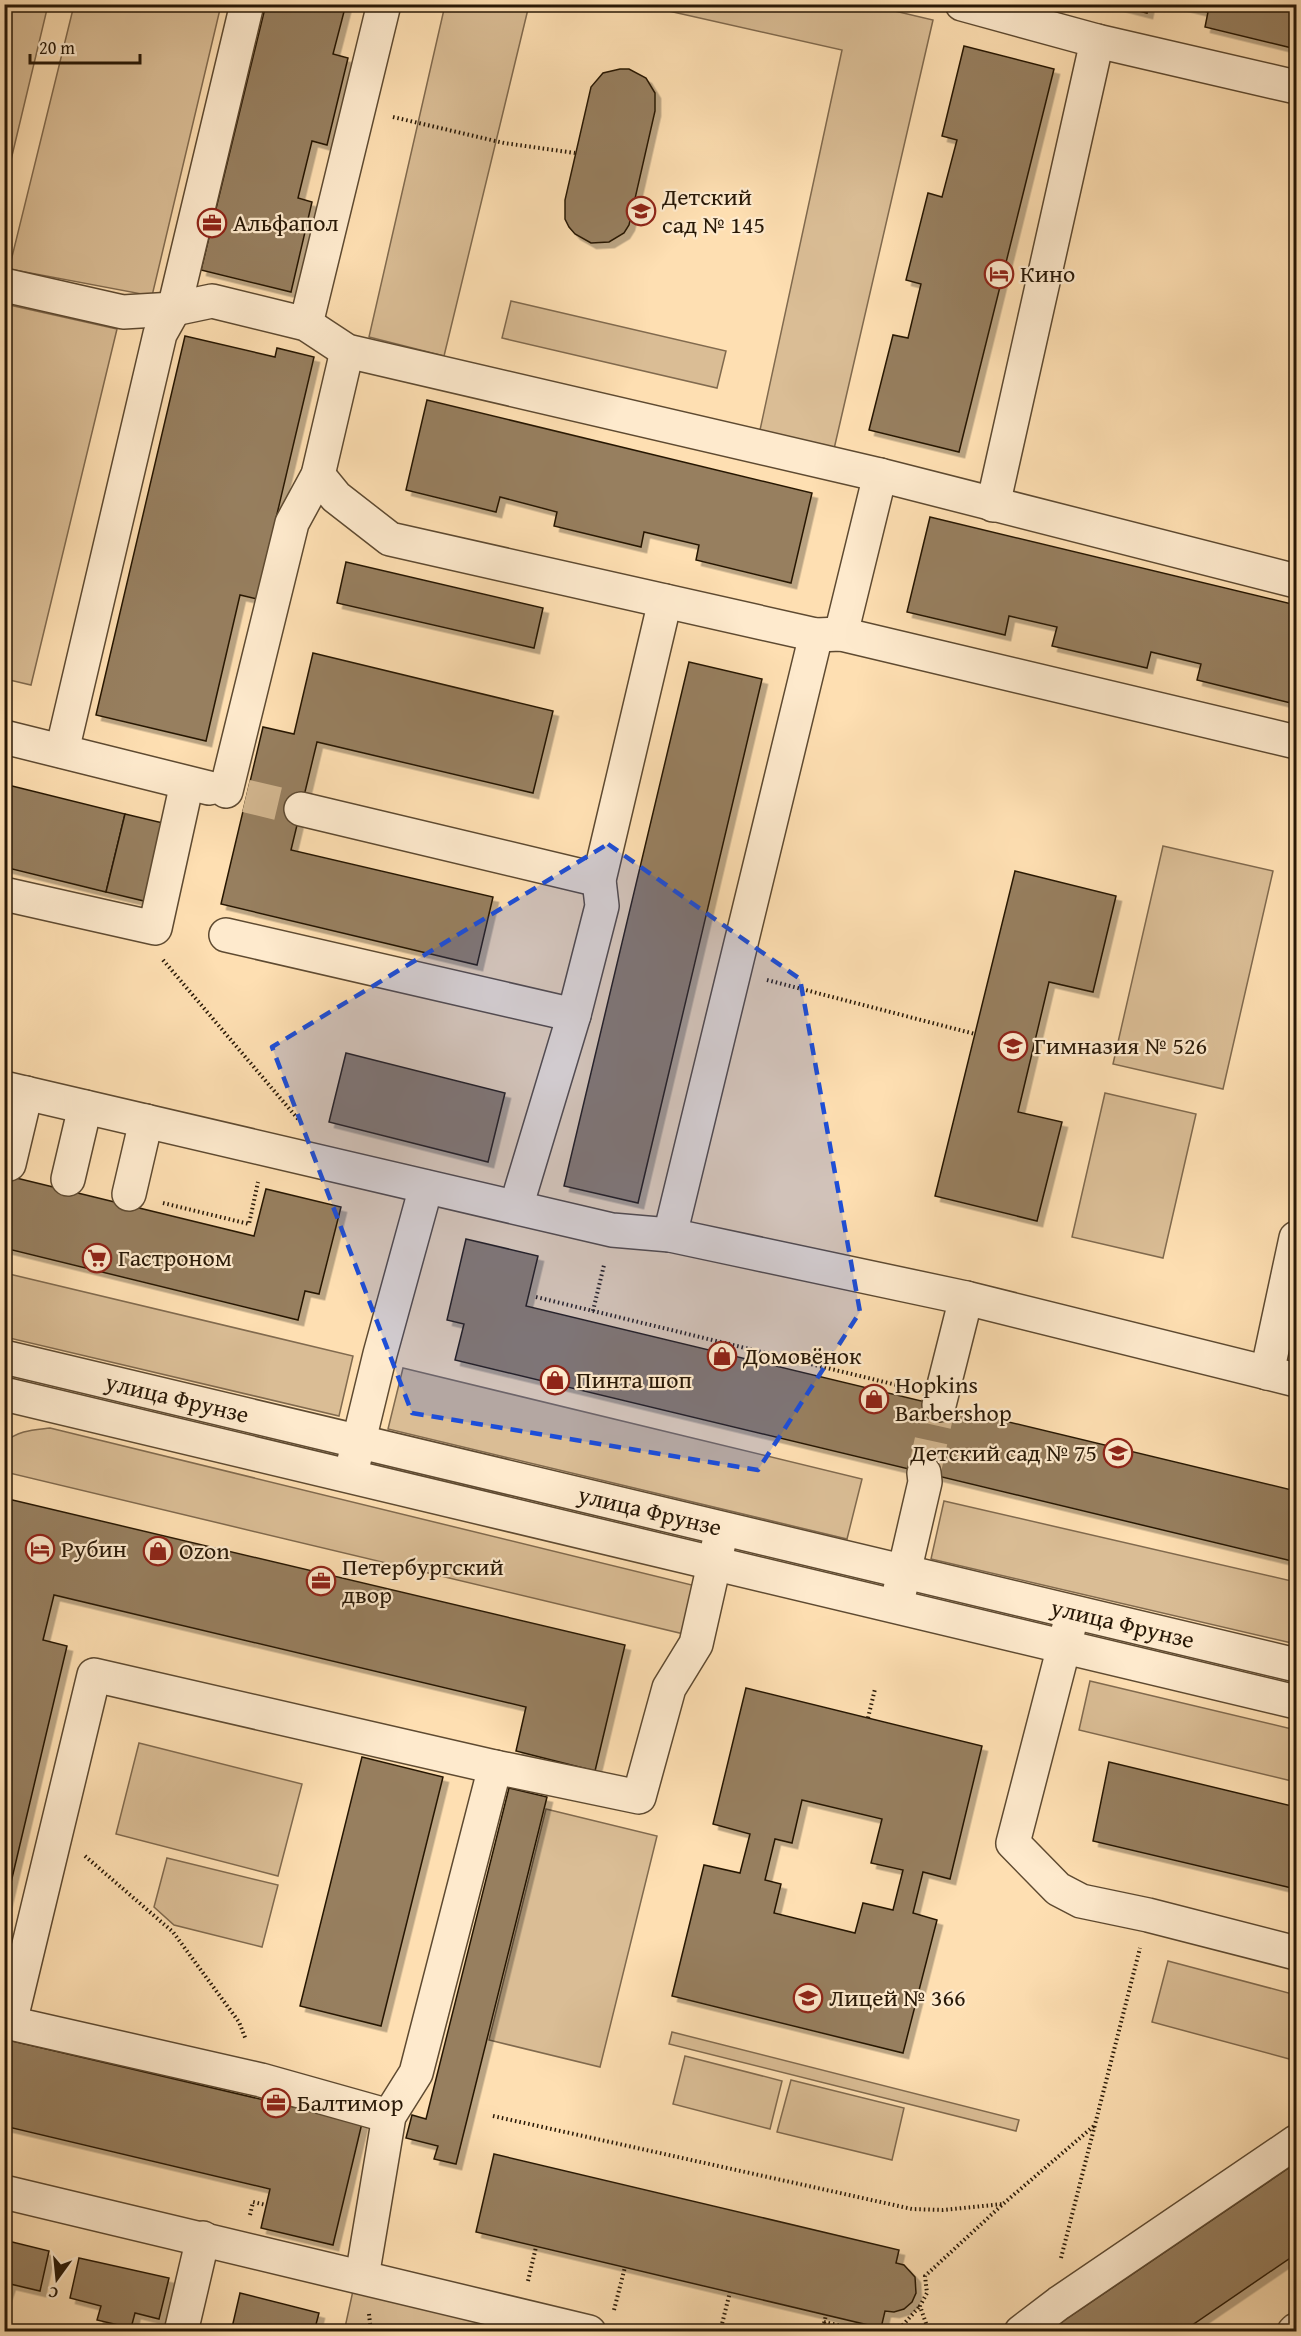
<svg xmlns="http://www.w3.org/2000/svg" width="1301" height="2336" viewBox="0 0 1301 2336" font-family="'Gentium Book Plus',serif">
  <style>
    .green { fill: #dabd95; stroke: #816a4e; stroke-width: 1.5 }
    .building { fill: #977f5f; stroke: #281806; stroke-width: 1.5; fill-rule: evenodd; filter: url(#shadow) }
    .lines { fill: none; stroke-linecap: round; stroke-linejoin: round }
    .minor-tunnel { stroke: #d3b790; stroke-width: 33; stroke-dasharray: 33 16; stroke-linecap: butt }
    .minor-casing { stroke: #5e4a31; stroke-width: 36 }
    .path { stroke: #281806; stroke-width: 4; stroke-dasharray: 1.5 3; stroke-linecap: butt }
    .minor { stroke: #feeacd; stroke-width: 33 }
    .marked { fill: #1d4ed8; fill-opacity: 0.2; stroke: #1d4ed8; stroke-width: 4.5; stroke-dasharray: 12 8; stroke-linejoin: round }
    .labels { text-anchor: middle; stroke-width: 4.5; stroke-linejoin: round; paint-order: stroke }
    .poi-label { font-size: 24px; fill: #281806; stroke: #feeacd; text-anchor: start }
    .street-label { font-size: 24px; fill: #281806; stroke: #feeacd }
  </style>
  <defs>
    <filter id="shadow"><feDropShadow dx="5.5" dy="5.5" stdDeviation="0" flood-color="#0004"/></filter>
  </defs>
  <rect width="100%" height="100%" fill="#fedfb2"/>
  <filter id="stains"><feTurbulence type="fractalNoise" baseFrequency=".00333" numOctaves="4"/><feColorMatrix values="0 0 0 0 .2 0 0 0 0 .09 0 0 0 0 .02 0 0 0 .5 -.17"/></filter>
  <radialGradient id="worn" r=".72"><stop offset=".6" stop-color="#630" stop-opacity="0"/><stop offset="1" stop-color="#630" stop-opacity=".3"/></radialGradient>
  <g class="green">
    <path d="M 5,4 L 48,5 L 5,185 L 4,5 Z"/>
    <path d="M 865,4 L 933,20 L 834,449 L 760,430 L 842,50 L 642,5 Z"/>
    <path d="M 74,5 L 221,5 L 152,296 L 9,269 Z"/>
    <path d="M 445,5 L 529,5 L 444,356 L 369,337 Z"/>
    <path d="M 511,301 L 726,351 L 717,388 L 502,338 Z"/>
    <path d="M 5,304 L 117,329 L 31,685 L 5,679 Z"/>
    <path d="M 1163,846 L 1273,871 L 1223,1089 L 1113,1064 Z"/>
    <path d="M 1105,1093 L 1196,1114 L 1163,1258 L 1072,1237 Z"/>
    <path d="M 5,1273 L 353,1356 L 339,1416 L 5,1337 Z"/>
    <path d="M 403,1368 L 862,1479 L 847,1539 L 388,1429 Z"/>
    <path d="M 50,1428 L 700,1587 L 688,1635 L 5,1472 L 5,1442 C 19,1430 33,1430 50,1428 Z"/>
    <path d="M 944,1501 L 1296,1582 L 1296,1644 L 931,1559 Z"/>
    <path d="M 1090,1681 L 1296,1730 L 1296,1782 L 1079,1730 Z"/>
    <path d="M 139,1743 L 302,1784 L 278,1876 L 116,1834 Z"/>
    <path d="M 546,1809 L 657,1836 L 600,2067 L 489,2040 Z"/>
    <path d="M 167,1858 L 278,1885 L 262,1947 L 174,1925 L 154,1907 Z"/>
    <path d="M 1168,1961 L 1296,1995 L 1296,2046 L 1293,2060 L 1152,2022 Z"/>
    <path d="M 672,2032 L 1019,2120 L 1016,2131 L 669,2044 Z"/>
    <path d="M 685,2056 L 782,2081 L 770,2129 L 673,2104 Z"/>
    <path d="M 791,2080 L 904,2108 L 892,2160 L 777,2132 Z"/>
    <path d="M 354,2286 L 547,2332 L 344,2332 Z"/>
  </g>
  <g class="building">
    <path d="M 266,4 L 346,4 L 333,54 L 348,58 L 327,145 L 312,141 L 298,198 L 312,202 L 291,292 L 201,270 Z"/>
    <path d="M 1112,4 L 1149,4 L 1147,13 Z"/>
    <path d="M 1176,4 L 1296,4 L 1296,33 L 1292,48 L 1205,27 L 1208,12 Z"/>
    <path d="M 964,46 L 1054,69 L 959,452 L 869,430 L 893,335 L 908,338 L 921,284 L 906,280 L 928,193 L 942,197 L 957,140 L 942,136 Z"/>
    <path d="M 620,69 L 629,69 L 646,78 L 655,93 L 655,111 L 629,225 L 624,233 L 609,242 L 591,243 L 575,234 L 569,227 L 565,219 L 565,200 L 591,87 L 603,73 Z"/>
    <path d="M 185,336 L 275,357 L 277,348 L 314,357 L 257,599 L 240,595 L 206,741 L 96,715 Z"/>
    <path d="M 427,400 L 812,493 L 791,583 L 696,560 L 699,545 L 644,532 L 641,547 L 554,526 L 557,512 L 500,497 L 496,512 L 406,490 Z"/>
    <path d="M 930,517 L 1296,605 L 1295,704 L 1197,680 L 1201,664 L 1151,652 L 1147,668 L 1052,646 L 1057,627 L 1009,616 L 1005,635 L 907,612 Z"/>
    <path d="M 346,562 L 543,608 L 534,648 L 337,603 Z"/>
    <path d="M 313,653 L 553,711 L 533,793 L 317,742 L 291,850 L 493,897 L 477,965 L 221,904 L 263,727 L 294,734 Z"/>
    <path d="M 689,662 L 762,679 L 638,1203 L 564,1186 Z"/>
    <path d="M 4,784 L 125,814 L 106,892 L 4,867 Z"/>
    <path d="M 125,814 L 163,823 L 144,901 L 106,892 Z"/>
    <path d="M 1015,871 L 1116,896 L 1093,992 L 1049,982 L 1018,1112 L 1062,1122 L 1037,1221 L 935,1196 Z"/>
    <path d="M 346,1053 L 505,1093 L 488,1162 L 329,1122 Z"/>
    <path d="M 4,1175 L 254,1236 L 266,1189 L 341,1207 L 319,1294 L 305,1291 L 298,1320 L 4,1248 Z"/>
    <path d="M 466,1239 L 538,1256 L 526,1306 L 1296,1491 L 1296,1562 L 455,1360 L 464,1324 L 447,1320 Z"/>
    <path d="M 4,1498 L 625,1645 L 595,1771 L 516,1751 L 526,1707 L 54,1595 L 43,1640 L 67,1646 L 4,1912 Z"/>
    <path d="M 746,1688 L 982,1746 L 950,1879 L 923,1872 L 913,1913 L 937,1920 L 903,2053 L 672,1996 L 704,1865 L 740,1873 L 750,1834 L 713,1824 ZM 802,1800 L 882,1819 L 871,1863 L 903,1870 L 893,1910 L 863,1903 L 855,1933 L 774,1913 L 781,1884 L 765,1880 L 775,1839 L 792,1843 Z"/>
    <path d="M 362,1757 L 443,1777 L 381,2026 L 300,2006 Z"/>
    <path d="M 1109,1762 L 1296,1807 L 1296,1889 L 1093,1841 Z"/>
    <path d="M 509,1788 L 547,1797 L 456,2164 L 434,2159 L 438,2146 L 406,2138 L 412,2115 L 426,2119 Z"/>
    <path d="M 4,2039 L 362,2123 L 333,2245 L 261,2228 L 270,2189 L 4,2126 Z"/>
    <path d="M 494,2154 L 899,2250 L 896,2263 L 904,2265 L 915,2277 L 916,2293 L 912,2302 L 904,2309 L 894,2312 L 885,2311 L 881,2328 L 476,2232 Z"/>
    <path d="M 1296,2163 L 1296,2254 L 1182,2332 L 1047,2332 Z"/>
    <path d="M 4,2240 L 49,2251 L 40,2291 L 10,2284 L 4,2301 Z"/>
    <path d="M 79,2258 L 169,2278 L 159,2319 L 135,2313 L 131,2328 L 97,2320 L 101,2306 L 70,2298 Z"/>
    <path d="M 240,2293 L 319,2313 L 314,2332 L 231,2332 Z"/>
  </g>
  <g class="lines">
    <g class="minor-tunnel">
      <path d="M 246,796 L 301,809"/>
      <path d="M 924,1473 L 939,1405"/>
    </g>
    <g class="minor-casing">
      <g id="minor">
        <path d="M 962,4 L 1097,41 L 1296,87"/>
        <path d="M 4,285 L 123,312 L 174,309 L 212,301 L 306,324 L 347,351 L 880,475 L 1296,581"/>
        <path d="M 306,324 L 384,4"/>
        <path d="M 318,475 L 336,497 L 390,539 L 816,635 L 841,634 L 1296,742"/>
        <path d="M 993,505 L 1097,41"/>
        <path d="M 841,634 L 880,475"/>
        <path d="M 4,737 L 209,788"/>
        <path d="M 62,751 L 160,334 L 174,309 L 247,4"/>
        <path d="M 226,791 L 292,523 L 318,475 L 347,351"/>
        <path d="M 301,809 L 599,880"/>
        <path d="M 4,894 L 155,928 L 187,783"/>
        <path d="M 226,935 L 574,1015"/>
        <path d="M 4,1088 L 612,1230 L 670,1235 L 966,1298 L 1296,1380"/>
        <path d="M 9,1164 L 26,1093"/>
        <path d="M 68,1179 L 85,1107"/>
        <path d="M 129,1194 L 146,1121"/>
        <path d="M 516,1207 L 574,1015 L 602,906 L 599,880 L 665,601"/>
        <path d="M 670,1235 L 816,635"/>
        <path id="s1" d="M 4,1357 L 1296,1665"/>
        <path d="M 1267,1373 L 1296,1238"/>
        <path d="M 4,1394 L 1296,1702"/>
        <path d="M 939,1405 L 966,1298"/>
        <path d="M 354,1461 L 380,1354 L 426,1187"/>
        <path d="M 899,1594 L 925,1482 L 924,1473"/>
        <path d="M 1069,1627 L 1013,1843 L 1058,1889 L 1081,1901 L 1148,1915 L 1296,1953"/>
        <path d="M 389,2116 L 261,2080 L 10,2023 L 94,1675 L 495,1767 L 639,1797 L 669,1688 L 696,1644 L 722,1529"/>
        <path d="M 4,2192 L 589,2332"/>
        <path d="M 362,2277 L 389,2116 L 416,2073 L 495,1767"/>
        <path d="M 181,2332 L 203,2238"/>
        <path d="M 1021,2332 L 1059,2303 L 1296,2142"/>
        <path d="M 1294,2332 L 1296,2330"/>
      </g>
    </g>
    <g class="path">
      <path d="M 393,117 L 504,143 L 575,153"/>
      <path d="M 163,960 L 298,1119"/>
      <path d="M 767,980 L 975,1034"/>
      <path d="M 163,1203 L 249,1224 L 258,1182"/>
      <path d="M 536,1297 L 909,1388"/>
      <path d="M 593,1311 L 604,1265"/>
      <path d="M 868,1718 L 875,1689"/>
      <path d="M 85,1856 L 173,1932 L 239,2022 L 246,2040"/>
      <path d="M 493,2116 L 912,2209 L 943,2210 L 1003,2204"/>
      <path d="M 250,2215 L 253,2202 L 266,2205"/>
      <path d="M 1061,2258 L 1140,1948"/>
      <path d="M 528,2281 L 536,2247"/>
      <path d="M 614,2310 L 625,2267"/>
      <path d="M 369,2314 L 371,2332"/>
      <path d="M 824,2322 L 868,2332"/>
      <path d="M 720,2332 L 730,2292"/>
      <path d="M 822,2332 L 826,2315"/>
      <path d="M 886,2332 L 902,2326 L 920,2306"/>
      <path d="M 929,2332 L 920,2306 L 927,2293 L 925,2276 L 1003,2204 L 1095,2125"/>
    </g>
    <use href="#minor" class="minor"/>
  </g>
  <path class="marked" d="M 608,844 L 800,979 L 860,1312 L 758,1470 L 412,1413 L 272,1047 Z"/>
  <defs>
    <g id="school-ring" transform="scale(1.5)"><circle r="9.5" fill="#feeacd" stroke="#8f2418" stroke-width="1.5"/><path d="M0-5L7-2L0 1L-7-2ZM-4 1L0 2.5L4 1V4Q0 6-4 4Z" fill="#8f2418"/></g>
    <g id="office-ring" transform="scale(1.5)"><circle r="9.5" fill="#feeacd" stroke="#8f2418" stroke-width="1.5"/><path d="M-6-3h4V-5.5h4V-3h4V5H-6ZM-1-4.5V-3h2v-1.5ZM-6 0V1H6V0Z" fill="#8f2418"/></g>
    <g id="hotel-ring" transform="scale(1.5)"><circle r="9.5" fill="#feeacd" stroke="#8f2418" stroke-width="1.5"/><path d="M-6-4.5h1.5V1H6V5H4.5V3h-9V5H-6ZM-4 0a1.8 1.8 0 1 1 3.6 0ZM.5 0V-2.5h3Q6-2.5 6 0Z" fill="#8f2418"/></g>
    <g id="supermarket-ring" transform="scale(1.5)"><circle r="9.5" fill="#feeacd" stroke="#8f2418" stroke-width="1.5"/><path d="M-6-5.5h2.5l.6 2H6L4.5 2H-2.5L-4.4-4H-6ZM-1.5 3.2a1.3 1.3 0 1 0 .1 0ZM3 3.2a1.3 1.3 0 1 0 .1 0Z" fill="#8f2418"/></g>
    <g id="shop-ring" transform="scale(1.5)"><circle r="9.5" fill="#feeacd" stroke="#8f2418" stroke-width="1.5"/><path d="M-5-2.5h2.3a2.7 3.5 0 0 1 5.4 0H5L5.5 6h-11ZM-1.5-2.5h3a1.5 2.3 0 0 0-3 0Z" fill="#8f2418"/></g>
  </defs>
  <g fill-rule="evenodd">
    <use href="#school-ring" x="641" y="211"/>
    <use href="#office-ring" x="212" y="223"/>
    <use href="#hotel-ring" x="999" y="274"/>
    <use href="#school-ring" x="1013" y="1046"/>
    <use href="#supermarket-ring" x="97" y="1258"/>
    <use href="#shop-ring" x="722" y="1356"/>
    <use href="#shop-ring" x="555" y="1380"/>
    <use href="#shop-ring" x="874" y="1399"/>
    <use href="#school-ring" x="1118" y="1453"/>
    <use href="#hotel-ring" x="40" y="1549"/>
    <use href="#shop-ring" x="158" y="1551"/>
    <use href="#office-ring" x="321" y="1581"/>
    <use href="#school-ring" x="808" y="1998"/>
    <use href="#office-ring" x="276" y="2103"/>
  </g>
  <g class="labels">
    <g class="poi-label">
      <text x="662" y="205">Детский<tspan x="662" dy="28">сад № 145</tspan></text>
      <text x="233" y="231">Альфапол</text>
      <text x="1020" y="282">Кино</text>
      <text x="1034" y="1054">Гимназия № 526</text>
      <text x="118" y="1266">Гастроном</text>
      <text x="743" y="1364">Домовёнок</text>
      <text x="576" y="1388">Пинта шоп</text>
      <text x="895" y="1393">Hopkins<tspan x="895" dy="28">Barbershop</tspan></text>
      <text x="1097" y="1461" text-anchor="end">Детский сад № 75</text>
      <text x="61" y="1557">Рубин</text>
      <text x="179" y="1559">Ozon</text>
      <text x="342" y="1575">Петербургский<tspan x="342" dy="28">двор</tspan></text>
      <text x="829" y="2006">Лицей № 366</text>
      <text x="297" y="2111">Балтимор</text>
    </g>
    <g class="street-label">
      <text dy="8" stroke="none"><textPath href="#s1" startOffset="178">улица Фрунзе</textPath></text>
      <text dy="8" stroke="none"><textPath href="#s1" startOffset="664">улица Фрунзе</textPath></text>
      <text dy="8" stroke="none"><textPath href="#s1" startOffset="1150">улица Фрунзе</textPath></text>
    </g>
  </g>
  <rect width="1301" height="2336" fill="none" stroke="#fedfb2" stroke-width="24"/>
  <rect x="6" y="6" width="1289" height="2324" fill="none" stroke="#281806" stroke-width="3"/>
  <rect x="12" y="12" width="1277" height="2312" fill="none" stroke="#281806" stroke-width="1.5"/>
  <g transform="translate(57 2279) rotate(195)" stroke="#feeacd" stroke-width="4.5" paint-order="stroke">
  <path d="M0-4.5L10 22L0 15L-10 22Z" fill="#281806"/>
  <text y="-9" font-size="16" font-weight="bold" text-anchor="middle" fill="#281806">С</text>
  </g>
  <path d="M30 54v9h110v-9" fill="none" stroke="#281806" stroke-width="3"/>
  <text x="39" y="54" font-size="18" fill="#281806" stroke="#feeacd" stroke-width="4.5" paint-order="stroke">20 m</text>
  <rect width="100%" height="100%" filter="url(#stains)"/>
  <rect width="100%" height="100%" fill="url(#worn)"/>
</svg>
